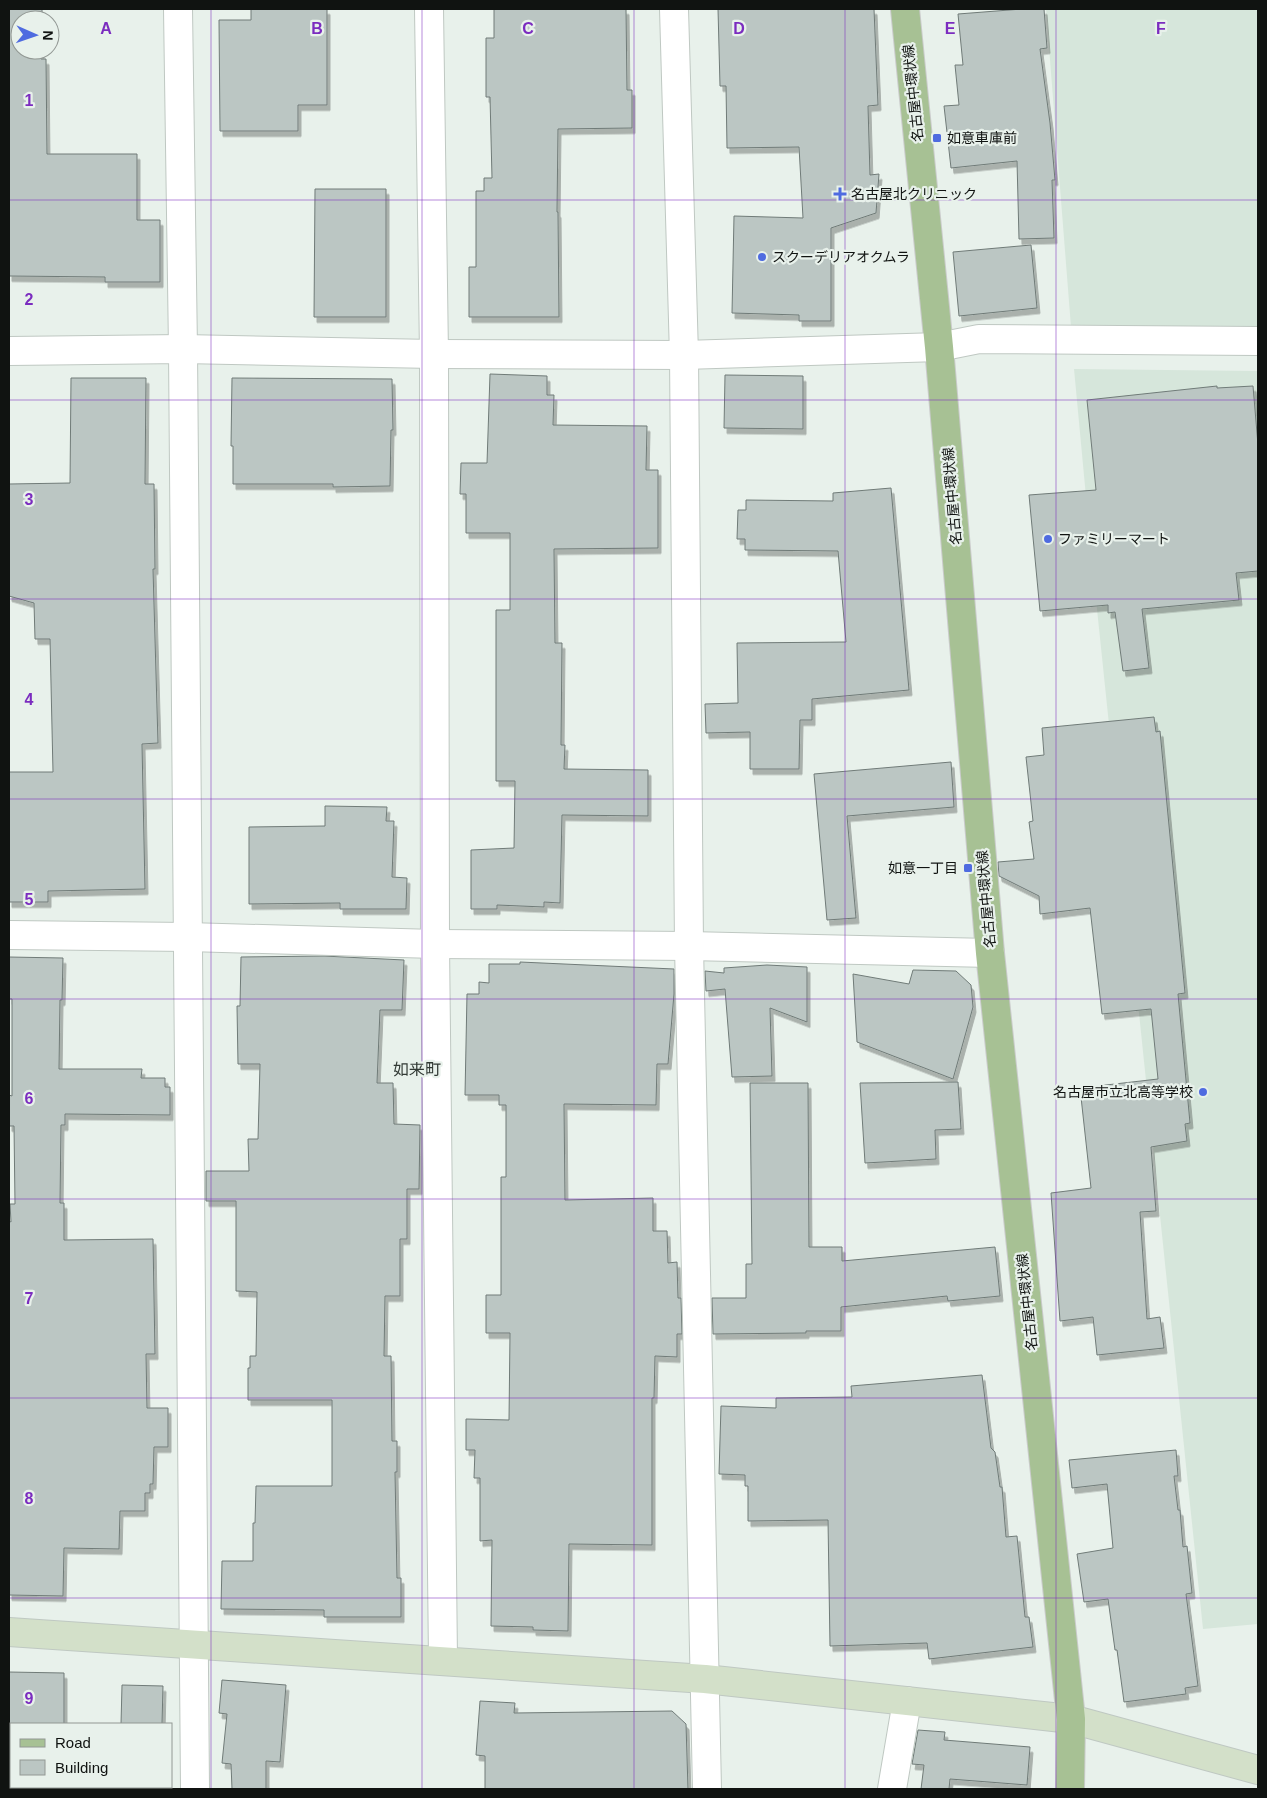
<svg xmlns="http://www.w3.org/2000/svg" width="1267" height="1798" viewBox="0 0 1267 1798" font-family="Arial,'Noto Sans JP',sans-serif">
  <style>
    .built { fill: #d6e6db }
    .building { fill: #bbc6c3; stroke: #707b78; filter: url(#shadow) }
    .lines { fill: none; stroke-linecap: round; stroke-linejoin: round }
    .street-casing { stroke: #bfc8c2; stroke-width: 30 }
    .secondary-casing { stroke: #bfc8c2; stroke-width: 30 }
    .primary-casing { stroke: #cacbcb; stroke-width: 30 }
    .street { stroke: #fff; stroke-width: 28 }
    .secondary { stroke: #d3e0c9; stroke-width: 28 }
    .primary { stroke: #a7c194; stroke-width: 28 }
    .grid { fill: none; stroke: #7b2cbf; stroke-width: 1; stroke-opacity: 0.55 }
    .poi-dot { fill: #4f6be0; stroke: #e8f1eb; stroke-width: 2 }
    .labels { text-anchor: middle; stroke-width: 4.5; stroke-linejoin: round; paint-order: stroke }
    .street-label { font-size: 14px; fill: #101311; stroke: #e8f1eb }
    .poi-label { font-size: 14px; fill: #101311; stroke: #e8f1eb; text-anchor: start }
    .quarter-label { font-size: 16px; fill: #313934; stroke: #e8f1eb }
    .grid-label { font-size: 16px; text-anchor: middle; font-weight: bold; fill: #7b2cbf; stroke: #e8f1eb; stroke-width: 4.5; stroke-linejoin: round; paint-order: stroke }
  </style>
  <defs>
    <filter id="shadow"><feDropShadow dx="3" dy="5.5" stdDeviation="0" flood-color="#0004"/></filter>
  </defs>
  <rect width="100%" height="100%" fill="#e8f1eb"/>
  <g class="built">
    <path d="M 1046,9 L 1258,9 L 1258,328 L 1071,327 Z"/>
    <path d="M 1074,369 L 1258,371 L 1258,1624 L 1203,1629 L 1092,561 Z"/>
  </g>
  <g class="building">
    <path d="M 9,9 L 42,9 L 42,20 L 20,20 L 20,50 L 41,50 L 41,59 L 46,59 L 47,154 L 137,154 L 137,220 L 160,220 L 160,282 L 105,282 L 105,277 L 9,276 Z"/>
    <path d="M 251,9 L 327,9 L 327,105 L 298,105 L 298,131 L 220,131 L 219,20 L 251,20 Z"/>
    <path d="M 494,9 L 626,9 L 627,90 L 632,90 L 632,128 L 558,129 L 557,212 L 558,212 L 559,317 L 469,317 L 469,267 L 476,267 L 476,191 L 484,191 L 484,178 L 492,178 L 490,97 L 486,97 L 486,38 L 494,38 Z"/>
    <path d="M 718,9 L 874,9 L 878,105 L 868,106 L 870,175 L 879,174 L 876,213 L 831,228 L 831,321 L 799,321 L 799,315 L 732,313 L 734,216 L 803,218 L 799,147 L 727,148 L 726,86 L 720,86 Z"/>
    <path d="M 1022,9 L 1044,9 L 1047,48 L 1040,49 L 1050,123 L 1055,180 L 1052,180 L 1054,238 L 1019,239 L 1017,161 L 951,168 L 944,106 L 959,105 L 955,65 L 963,65 L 958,14 Z"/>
    <path d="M 315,189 L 386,189 L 386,317 L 314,317 Z"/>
    <path d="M 1031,245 L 1037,308 L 959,316 L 953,252 Z"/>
    <path d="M 490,374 L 547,376 L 547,395 L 554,395 L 553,425 L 647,426 L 646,470 L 658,470 L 658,548 L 554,549 L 555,643 L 562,643 L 561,745 L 565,745 L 564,769 L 648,770 L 648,816 L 562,815 L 560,903 L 544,902 L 544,907 L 497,905 L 497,909 L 471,909 L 471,850 L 514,848 L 515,781 L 496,781 L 496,610 L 510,610 L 510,533 L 466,533 L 466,494 L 460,494 L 461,463 L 487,463 Z"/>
    <path d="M 725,375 L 803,376 L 803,429 L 724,428 Z"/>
    <path d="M 71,378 L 146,378 L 145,484 L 154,484 L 155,569 L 153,569 L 158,743 L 142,744 L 145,889 L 48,891 L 48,902 L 9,902 L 9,772 L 53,772 L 50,639 L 35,639 L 34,603 L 9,596 L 9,484 L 70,483 Z"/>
    <path d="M 232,378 L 392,379 L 393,430 L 391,430 L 390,486 L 333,487 L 333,484 L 233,484 L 233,446 L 231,446 Z"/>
    <path d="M 1217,386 L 1217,388 L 1253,386 L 1258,445 L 1258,571 L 1236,573 L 1239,600 L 1142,609 L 1149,668 L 1123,671 L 1115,612 L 1108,613 L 1108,605 L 1040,611 L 1029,495 L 1096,490 L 1087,400 Z"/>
    <path d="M 891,488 L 909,690 L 812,699 L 812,720 L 800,720 L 799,769 L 750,769 L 750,732 L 706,733 L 705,704 L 738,703 L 737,643 L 846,642 L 838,551 L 745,550 L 745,539 L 737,539 L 738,510 L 746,510 L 746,500 L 833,501 L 833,493 Z"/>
    <path d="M 1154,717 L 1156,732 L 1160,731 L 1174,878 L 1185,993 L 1178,994 L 1190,1123 L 1185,1124 L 1187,1141 L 1151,1147 L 1156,1211 L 1140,1212 L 1147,1319 L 1160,1317 L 1164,1348 L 1097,1355 L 1093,1317 L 1060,1321 L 1051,1193 L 1091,1188 L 1080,1088 L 1158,1079 L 1151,1009 L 1102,1014 L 1090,908 L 1040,914 L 1039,896 L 999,876 L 998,862 L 1034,859 L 1029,822 L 1033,821 L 1026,757 L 1044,755 L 1042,728 Z"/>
    <path d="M 951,762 L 954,807 L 847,816 L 856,918 L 827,920 L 814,774 Z"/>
    <path d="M 325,806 L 387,807 L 386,821 L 394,821 L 392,877 L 407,878 L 406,909 L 340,909 L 340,903 L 249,904 L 249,827 L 325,826 Z"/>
    <path d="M 324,956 L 404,960 L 402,1010 L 380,1010 L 377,1083 L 393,1083 L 394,1124 L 420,1125 L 419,1189 L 407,1189 L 407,1239 L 400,1239 L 400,1296 L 385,1296 L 384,1356 L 391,1356 L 392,1441 L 397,1441 L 397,1472 L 395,1472 L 397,1578 L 401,1578 L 401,1617 L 324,1617 L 324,1610 L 221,1609 L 222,1561 L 253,1561 L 253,1523 L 255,1523 L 256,1486 L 332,1486 L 332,1400 L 248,1400 L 248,1368 L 250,1368 L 250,1356 L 256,1356 L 257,1292 L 236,1291 L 236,1201 L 206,1201 L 206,1171 L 249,1171 L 248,1139 L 258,1139 L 260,1064 L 238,1064 L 237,1006 L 240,1006 L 241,957 Z"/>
    <path d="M 9,957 L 63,958 L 62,1000 L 60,1000 L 59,1069 L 142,1069 L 141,1078 L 165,1078 L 165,1087 L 170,1087 L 170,1115 L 65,1114 L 65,1125 L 61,1125 L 60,1203 L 64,1203 L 64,1240 L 153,1239 L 155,1354 L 146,1354 L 147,1408 L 168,1408 L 168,1447 L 154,1447 L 153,1484 L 150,1484 L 150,1493 L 145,1493 L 145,1511 L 120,1511 L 119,1549 L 64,1548 L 63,1596 L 9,1595 L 9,1221 L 11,1222 L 10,1204 L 15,1204 L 14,1126 L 9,1126 L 9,1095 L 12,1096 L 12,999 L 9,999 Z"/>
    <path d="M 520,962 L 674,969 L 674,994 L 668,1064 L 657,1064 L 656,1105 L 564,1104 L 565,1200 L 653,1198 L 653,1231 L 667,1231 L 668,1263 L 677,1262 L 678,1298 L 681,1298 L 682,1334 L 677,1334 L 677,1357 L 655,1356 L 654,1398 L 652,1398 L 652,1545 L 569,1544 L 568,1631 L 533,1630 L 533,1627 L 491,1626 L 492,1540 L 480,1541 L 480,1478 L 474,1478 L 475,1450 L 466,1450 L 466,1419 L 509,1420 L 510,1333 L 486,1333 L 486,1295 L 501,1295 L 501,1177 L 506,1177 L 506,1105 L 499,1105 L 499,1095 L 465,1095 L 467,994 L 479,994 L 479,982 L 489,983 L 489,964 L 520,964 Z"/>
    <path d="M 767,965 L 807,967 L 807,1022 L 770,1008 L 772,1076 L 732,1077 L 725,989 L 706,991 L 705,971 L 724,973 L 724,968 Z"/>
    <path d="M 913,970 L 956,971 L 971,985 L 973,1007 L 953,1079 L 857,1042 L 853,974 L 909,984 Z"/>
    <path d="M 958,1082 L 961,1129 L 935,1130 L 936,1159 L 865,1163 L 860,1083 Z"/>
    <path d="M 750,1083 L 808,1083 L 809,1247 L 842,1247 L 842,1261 L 995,1247 L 1000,1296 L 948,1301 L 947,1296 L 841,1307 L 841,1331 L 806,1331 L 806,1333 L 713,1334 L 712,1298 L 746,1298 L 746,1264 L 752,1264 Z"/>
    <path d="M 982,1375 L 991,1448 L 995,1452 L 1000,1487 L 1002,1487 L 1006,1537 L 1017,1536 L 1025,1617 L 1029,1617 L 1033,1647 L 929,1659 L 927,1643 L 830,1646 L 828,1520 L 748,1521 L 748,1486 L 745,1486 L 745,1475 L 719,1474 L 721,1406 L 776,1408 L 776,1398 L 852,1397 L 851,1386 Z"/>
    <path d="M 1176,1450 L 1178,1476 L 1174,1476 L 1178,1510 L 1180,1510 L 1183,1547 L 1187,1546 L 1192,1593 L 1186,1594 L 1198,1686 L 1185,1688 L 1186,1694 L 1124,1702 L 1117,1650 L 1115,1650 L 1108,1599 L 1084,1602 L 1077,1554 L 1113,1548 L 1107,1484 L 1072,1488 L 1069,1460 Z"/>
    <path d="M 9,1672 L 64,1673 L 64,1724 L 9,1724 Z"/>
    <path d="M 222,1680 L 286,1685 L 280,1762 L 266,1761 L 266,1789 L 232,1789 L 231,1764 L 222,1763 L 227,1714 L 219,1713 Z"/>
    <path d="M 122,1685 L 163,1686 L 162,1724 L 121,1724 Z"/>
    <path d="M 480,1701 L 515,1703 L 514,1713 L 672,1711 L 686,1724 L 688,1789 L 485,1789 L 485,1756 L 476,1755 Z"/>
    <path d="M 918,1730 L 945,1732 L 944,1740 L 1030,1747 L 1027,1785 L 950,1779 L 949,1789 L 921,1789 L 924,1765 L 912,1764 Z"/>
  </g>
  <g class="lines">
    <g class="street-casing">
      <g id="street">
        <path d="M 178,9 L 183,349 L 195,1789"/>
        <path d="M 429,9 L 434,354 L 435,944 L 443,1660"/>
        <path d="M 674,9 L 684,355 L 689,946 L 707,1789"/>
        <path d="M 9,351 L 183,349 L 434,354 L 684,355 L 939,347 L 979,339 L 1258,341"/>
        <path d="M 9,935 L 188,937 L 435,944 L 689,946 L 990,953"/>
        <path d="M 892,1789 L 907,1701"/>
      </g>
    </g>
    <g class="secondary-casing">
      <path id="secondary" d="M 9,1632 L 705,1679 L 1071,1719 L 1258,1770"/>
    </g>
    <g class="primary-casing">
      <path id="primary" d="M 905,9 L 939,347 L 990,953 L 1071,1719 L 1070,1789"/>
    </g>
    <use href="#street" class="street"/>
    <use href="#secondary" class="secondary"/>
    <use href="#primary" class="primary"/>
  </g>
  <path class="grid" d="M 211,9 L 211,1789M 422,9 L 422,1789M 634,9 L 634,1789M 845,9 L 845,1789M 1056,9 L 1056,1789M 9,200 L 1258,200M 9,400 L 1258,400M 9,599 L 1258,599M 9,799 L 1258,799M 9,999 L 1258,999M 9,1199 L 1258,1199M 9,1398 L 1258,1398M 9,1598 L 1258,1598"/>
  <g class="poi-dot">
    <rect x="932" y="133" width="10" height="10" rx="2.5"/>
    <path d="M837.5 186.5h5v5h5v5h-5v5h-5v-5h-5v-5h5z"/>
    <circle cx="762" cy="257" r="5"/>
    <circle cx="1048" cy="539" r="5"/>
    <rect x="963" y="863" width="10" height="10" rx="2.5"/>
    <circle cx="1203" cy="1092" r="5"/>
  </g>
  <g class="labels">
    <g class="street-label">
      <text transform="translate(913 93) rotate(-96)" y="5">名古屋中環状線</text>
      <text transform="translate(952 496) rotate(-95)" y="5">名古屋中環状線</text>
      <text transform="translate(986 899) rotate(-95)" y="5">名古屋中環状線</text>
      <text transform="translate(1027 1302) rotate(-96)" y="5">名古屋中環状線</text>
    </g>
    <g class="poi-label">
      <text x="947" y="143">如意車庫前</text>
      <text x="851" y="199">名古屋北クリニック</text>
      <text x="772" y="262">スクーデリアオクムラ</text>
      <text x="1058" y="544">ファミリーマート</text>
      <text x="958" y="873" text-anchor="end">如意一丁目</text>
      <text x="1193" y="1097" text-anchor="end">名古屋市立北高等学校</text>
    </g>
    <g class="quarter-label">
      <text x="417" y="1075">如来町</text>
    </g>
  </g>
  <g class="grid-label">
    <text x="106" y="34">A</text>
    <text x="317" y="34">B</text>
    <text x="528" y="34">C</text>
    <text x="739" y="34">D</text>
    <text x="950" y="34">E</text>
    <text x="1161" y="34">F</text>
    <text x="29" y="106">1</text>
    <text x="29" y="305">2</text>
    <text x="29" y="505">3</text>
    <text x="29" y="705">4</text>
    <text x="29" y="905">5</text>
    <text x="29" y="1104">6</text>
    <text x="29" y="1304">7</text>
    <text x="29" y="1504">8</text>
    <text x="29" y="1704">9</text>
  </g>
  <rect width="1267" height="1798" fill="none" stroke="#101311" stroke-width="20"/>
  <rect x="10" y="1723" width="162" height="65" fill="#e8f1eb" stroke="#929894"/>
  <rect x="20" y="1739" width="25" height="8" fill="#a7c194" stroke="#929894"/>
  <text x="55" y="1748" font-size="15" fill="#101311">Road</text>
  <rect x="20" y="1760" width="25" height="15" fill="#bbc6c3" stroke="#929894"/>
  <text x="55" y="1773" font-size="15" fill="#101311">Building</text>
  <g transform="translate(35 35) rotate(92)"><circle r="24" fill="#e8f1eb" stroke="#929894"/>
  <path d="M0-4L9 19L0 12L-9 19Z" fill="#4f6be0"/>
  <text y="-8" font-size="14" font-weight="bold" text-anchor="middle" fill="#101311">N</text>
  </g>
</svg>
